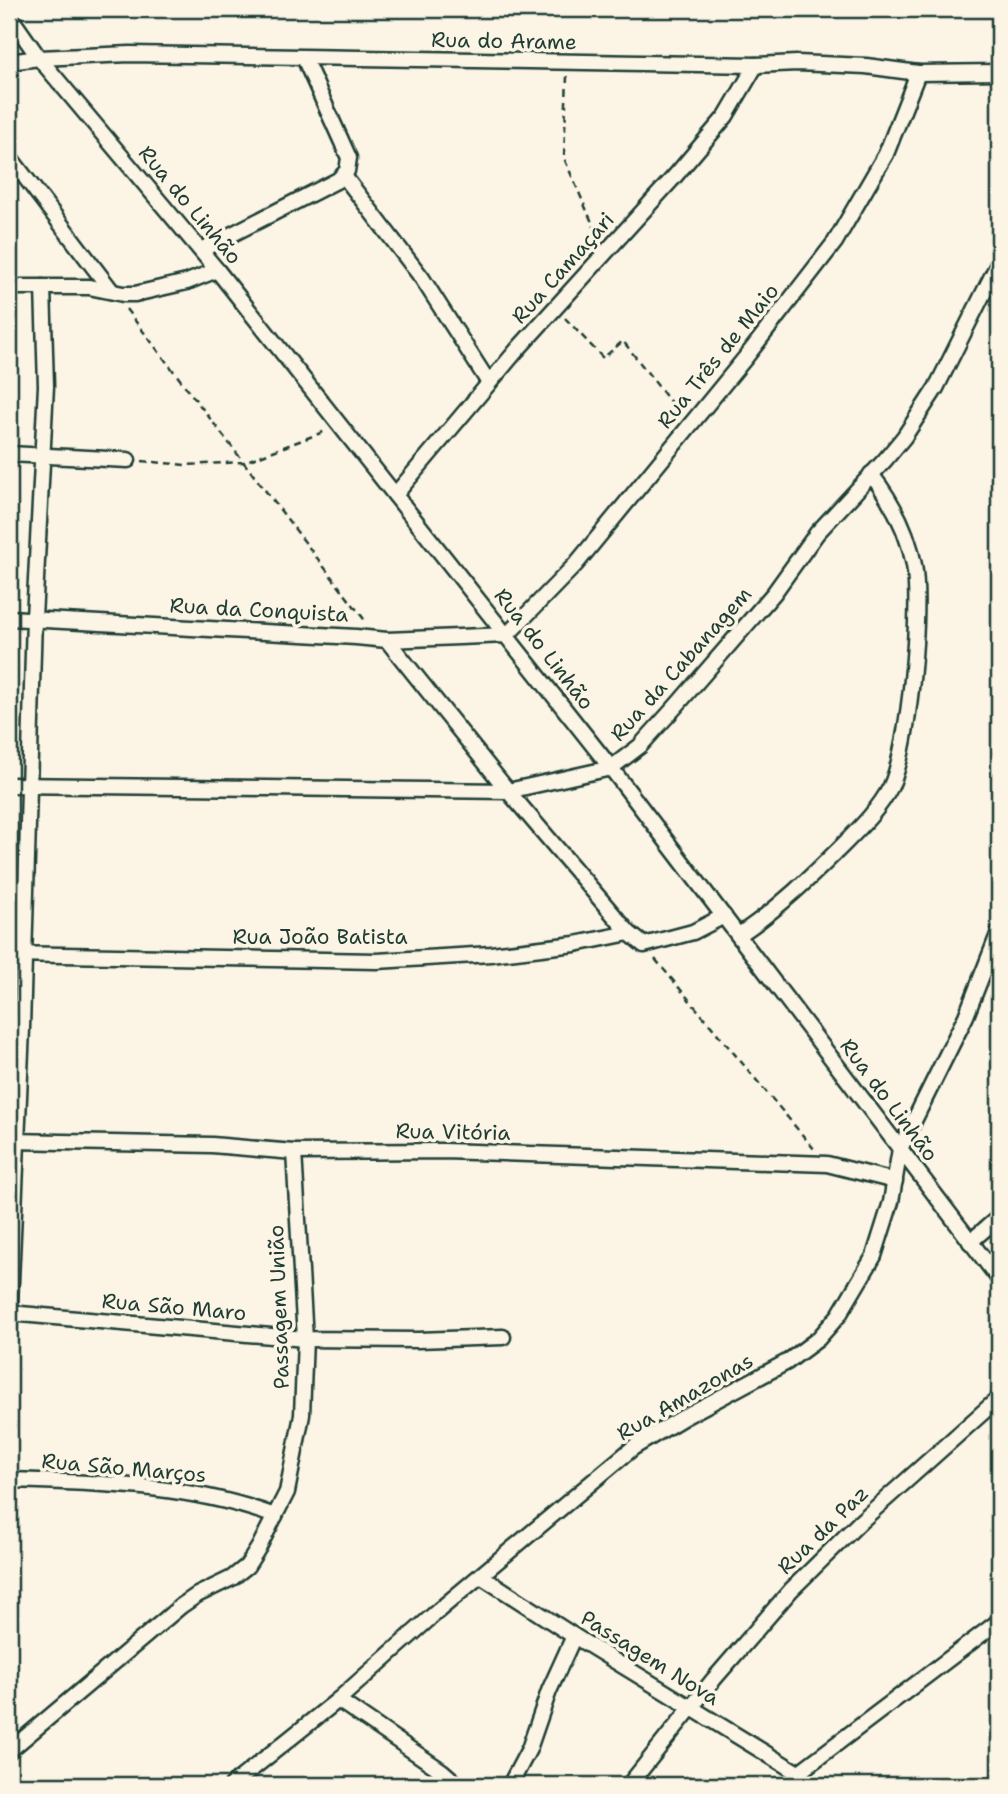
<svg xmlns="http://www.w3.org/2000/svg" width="1008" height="1794" viewBox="0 0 1008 1794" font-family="'Shantell Sans',sans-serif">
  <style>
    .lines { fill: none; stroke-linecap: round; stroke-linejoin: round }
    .minor-casing { stroke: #1f3d34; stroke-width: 19 }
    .path { stroke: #1f3d34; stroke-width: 2.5; stroke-dasharray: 7 5; stroke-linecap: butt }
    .minor { stroke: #fcf5e5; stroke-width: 14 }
    .labels { text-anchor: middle; stroke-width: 7; stroke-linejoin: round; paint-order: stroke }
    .street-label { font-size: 21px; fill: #1f3d34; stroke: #fcf5e5 }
  </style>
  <rect width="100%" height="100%" fill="#fcf5e5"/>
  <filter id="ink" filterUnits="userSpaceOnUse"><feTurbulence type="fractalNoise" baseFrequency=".0143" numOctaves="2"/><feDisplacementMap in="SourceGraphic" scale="14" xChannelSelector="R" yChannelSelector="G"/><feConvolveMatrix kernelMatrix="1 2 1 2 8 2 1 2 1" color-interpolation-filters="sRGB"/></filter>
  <g filter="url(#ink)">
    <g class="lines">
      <g class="minor-casing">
        <g id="minor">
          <path d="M 9,15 L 39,58 L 217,270 L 611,768 L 999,1279"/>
          <path d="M 9,62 L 39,58 L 130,54 L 756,65 L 797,63 L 866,66 L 918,73 L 999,72"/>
          <path d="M 9,156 L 111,290"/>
          <path d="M 344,176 L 422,278 L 489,383"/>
          <path d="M 201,250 L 338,180 L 347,171 L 349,158 L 304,58"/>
          <path d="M 9,287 L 89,287 L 123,294 L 135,294 L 187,282 L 217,270"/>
          <path d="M 9,454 L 128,460"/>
          <path d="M 395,495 L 517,350 L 675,176 L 726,116 L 756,65"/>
          <path d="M 9,618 L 356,637 L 387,640 L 507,635 L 576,564 L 746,357 L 835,242 L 886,154 L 918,73"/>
          <path d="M 387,640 L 508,791 L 629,933 L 644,945 L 693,932 L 724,916"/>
          <path d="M 9,785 L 508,791 L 611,768 L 640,746 L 677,705 L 774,593 L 817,533 L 885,460 L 904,437 L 936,388 L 999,262"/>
          <path d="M 739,935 C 778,909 811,877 844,844 C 861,827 880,808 891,786 C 909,747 922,608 914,565 C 908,532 892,501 871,474"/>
          <path d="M 9,954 L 377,961 L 491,954 L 575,944 L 629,933"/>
          <path d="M 11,1141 L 212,1145 L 294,1152 L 444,1151 L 827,1164 L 895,1181"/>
          <path d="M 970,1242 L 999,1217"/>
          <path d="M 9,1313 L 305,1339 L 418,1340 L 503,1337"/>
          <path d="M 9,1327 L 22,1028 L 34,618 L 46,386 L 43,287"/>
          <path d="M 9,1480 C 99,1483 189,1484 275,1516"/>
          <path d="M 481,1576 L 574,1636 L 798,1773"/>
          <path d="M 338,1700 L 442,1771 L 458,1785"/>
          <path d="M 9,1751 L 181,1606 L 197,1595 L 232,1578 L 247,1566 L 259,1547 L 287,1492 L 302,1415 L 305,1339 L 294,1152"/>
          <path d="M 232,1785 L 338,1700 L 439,1610 L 634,1447 L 684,1417 L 787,1362 L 818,1339 L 839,1315 L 874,1256 L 891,1202 L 900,1149 L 966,1016 L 999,932"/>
          <path d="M 510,1785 L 529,1749 L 549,1691 L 574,1636"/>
          <path d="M 629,1785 L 714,1679 L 791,1590 L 860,1522 L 999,1398"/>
          <path d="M 796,1785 L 798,1773 L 999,1621"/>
        </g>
      </g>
      <g class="path">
        <path d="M 567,76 L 564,158 L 594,227"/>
        <path d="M 126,309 L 367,623"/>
        <path d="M 565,318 L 603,358 L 623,341 L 679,413"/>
        <path d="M 142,461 L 186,465 L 244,462 L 326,431"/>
        <path d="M 655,959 L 815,1150"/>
      </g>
      <use href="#minor" class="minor"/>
    </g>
  </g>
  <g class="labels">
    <g class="street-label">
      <text transform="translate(504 41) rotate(1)" y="7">Rua do Arame</text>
      <text transform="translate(190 205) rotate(50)" y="7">Rua do Linhão</text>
      <text transform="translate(563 268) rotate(-48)" y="7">Rua Camaçari</text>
      <text transform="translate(718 356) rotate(-51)" y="7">Rua Três de Maio</text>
      <text transform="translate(259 610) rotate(3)" y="7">Rua da Conquista</text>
      <text transform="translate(544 649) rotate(52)" y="7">Rua do Linhão</text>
      <text transform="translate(681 664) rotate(-48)" y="7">Rua da Cabanagem</text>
      <text x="320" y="944">Rua João Batista</text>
      <text transform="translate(889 1100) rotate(53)" y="7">Rua do Linhão</text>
      <text transform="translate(453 1132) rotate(1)" y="7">Rua Vitória</text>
      <text transform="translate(174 1307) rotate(5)" y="7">Rua São Maro</text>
      <text transform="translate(279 1307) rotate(-92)" y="7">Passagem União</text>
      <text transform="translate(685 1397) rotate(-30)" y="7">Rua Amazonas</text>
      <text transform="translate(124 1468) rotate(5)" y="7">Rua São Marços</text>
      <text transform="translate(823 1530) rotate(-44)" y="7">Rua da Paz</text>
      <text transform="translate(650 1658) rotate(32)" y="7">Passagem Nova</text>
    </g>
  </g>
  <rect width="1008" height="1794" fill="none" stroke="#fcf5e5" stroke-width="35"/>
  <rect x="18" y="18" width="973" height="1759" fill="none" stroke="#1f3d34" stroke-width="2.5" filter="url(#ink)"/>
</svg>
